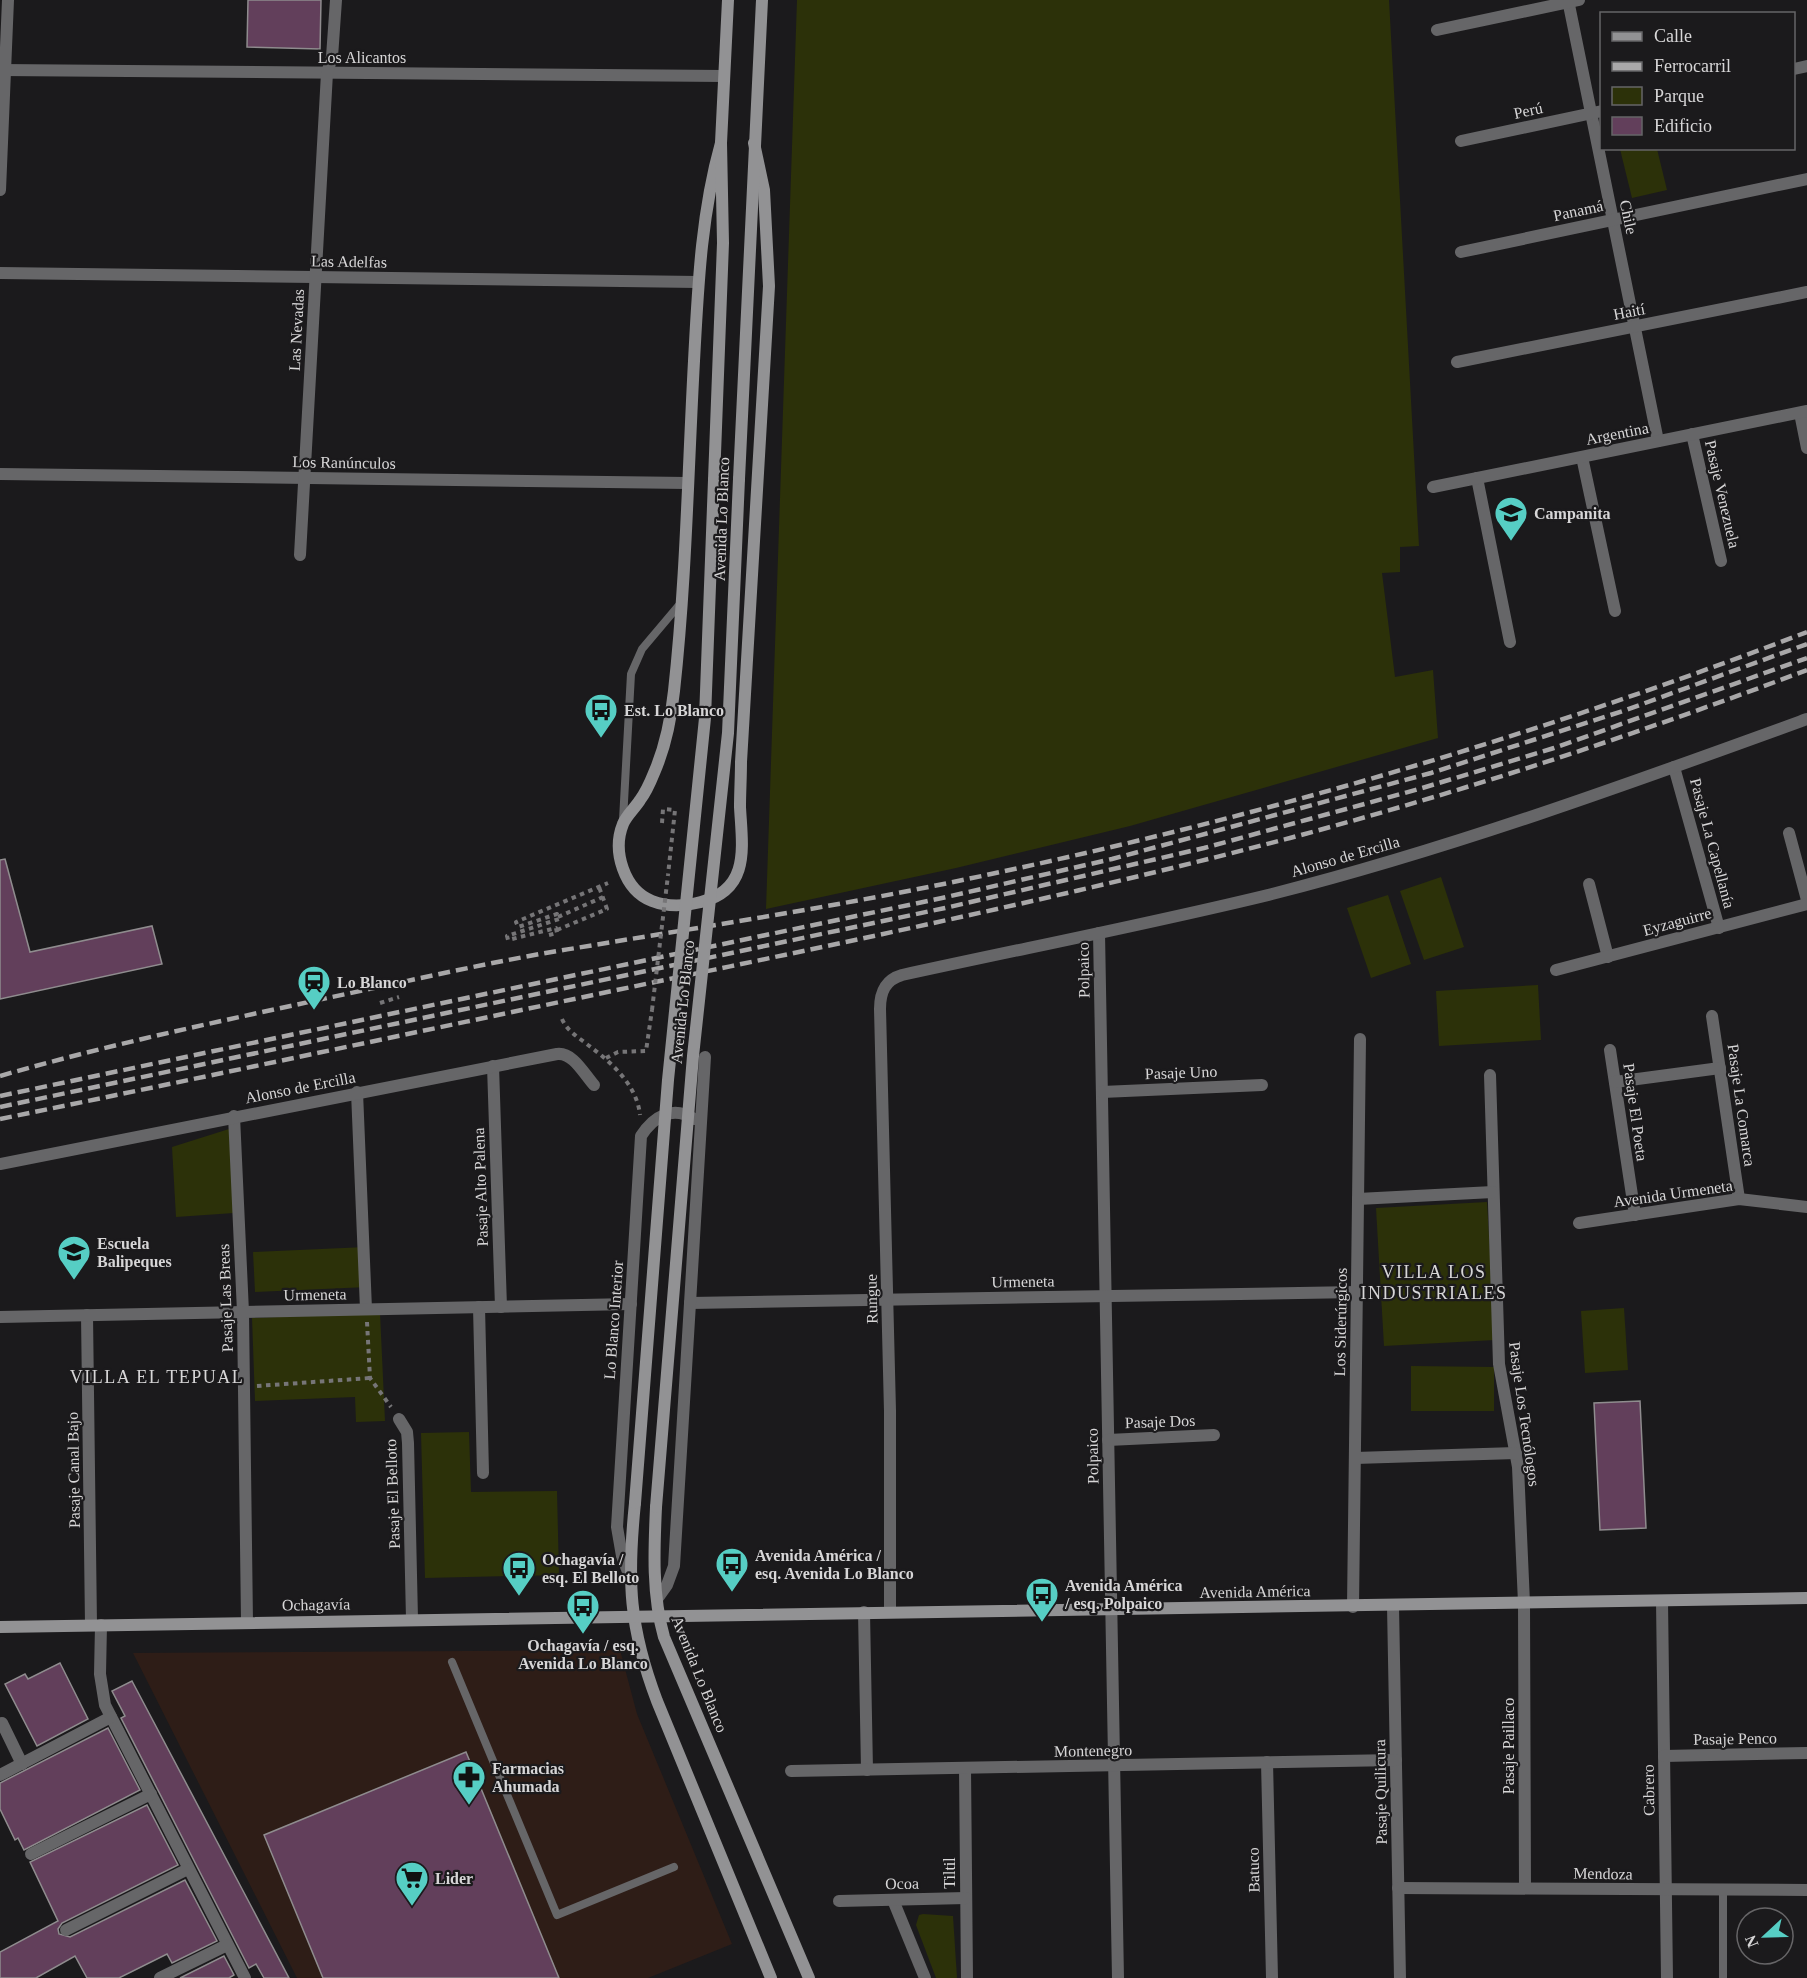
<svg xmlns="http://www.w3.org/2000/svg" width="1807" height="1978" viewBox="0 0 1807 1978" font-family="'Times New Roman',serif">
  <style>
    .commercial { fill: #2e1d17 }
    .green { fill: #2c3109 }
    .building { fill: #623f5b; stroke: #8f8c8e; stroke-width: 1.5 }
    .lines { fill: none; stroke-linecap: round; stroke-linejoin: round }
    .path { stroke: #767577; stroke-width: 4; stroke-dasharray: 4.5 4.5; stroke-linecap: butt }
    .service { stroke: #666668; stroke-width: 8 }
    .minor { stroke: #666668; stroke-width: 12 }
    .secondary { stroke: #929294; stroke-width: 12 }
    .rail { stroke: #a9a8a9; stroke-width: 4.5; stroke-dasharray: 12 6; stroke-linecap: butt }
    .path-bridge { stroke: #767577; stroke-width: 4; stroke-dasharray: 4.5 4.5; stroke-linecap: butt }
    .secondary-bridge { stroke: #929294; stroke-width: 12 }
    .labels { text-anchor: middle; stroke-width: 4.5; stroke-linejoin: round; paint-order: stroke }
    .street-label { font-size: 16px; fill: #d7d6d7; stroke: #1b1a1c }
    .poi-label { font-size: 16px; font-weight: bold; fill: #d7d6d7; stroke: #1b1a1c; text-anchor: start }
    .neighbourhood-label { font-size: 18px; letter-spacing: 1.5px; fill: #d7d6d7; stroke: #1b1a1c }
  </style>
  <rect width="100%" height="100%" fill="#1b1a1c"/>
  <path class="commercial" d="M 620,1650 L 637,1714 L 732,1944 L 648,1978 L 297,1978 L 133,1653 Z"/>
  <g class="green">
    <path d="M 797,0 L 1389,0 L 1419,546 L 1400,547 L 1400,572 L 1382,573 L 1395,677 L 1433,670 L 1438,738 L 1130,826 L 956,868 L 766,909 Z"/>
    <path d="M 1620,149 L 1657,149 L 1667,190 L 1632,198 Z"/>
    <path d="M 1441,877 L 1464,947 L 1424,960 L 1400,891 Z"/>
    <path d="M 1388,895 L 1411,964 L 1371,978 L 1347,908 Z"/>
    <path d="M 1538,985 L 1541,1040 L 1439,1046 L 1436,991 Z"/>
    <path d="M 229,1129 L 234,1213 L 176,1217 L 172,1147 Z"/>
    <path d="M 1487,1202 L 1495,1340 L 1384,1346 L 1376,1208 Z"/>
    <path d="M 366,1247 L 368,1287 L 255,1292 L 253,1252 Z"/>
    <path d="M 1624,1308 L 1628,1370 L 1585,1373 L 1581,1311 Z"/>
    <path d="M 380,1313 L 385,1421 L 356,1422 L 355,1397 L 255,1401 L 252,1318 Z"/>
    <path d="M 1411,1366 L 1494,1367 L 1494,1411 L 1411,1411 Z"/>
    <path d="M 469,1432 L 471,1492 L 557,1491 L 559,1575 L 425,1578 L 421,1433 Z"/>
    <path d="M 923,1914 L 953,1916 L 957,1978 L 936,1978 L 916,1925 L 919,1915 Z"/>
  </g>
  <g class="building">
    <path d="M 248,0 L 321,0 L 320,49 L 247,47 Z"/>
    <path d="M 5,859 L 30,952 L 152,926 L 162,964 L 0,999 L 0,860 Z"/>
    <path d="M 1640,1401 L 1646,1528 L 1600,1530 L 1594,1403 Z"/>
    <path d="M 60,1663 L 88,1719 L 37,1746 L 5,1684 L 25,1674 L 28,1679 Z"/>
    <path d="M 132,1681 L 250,1904 L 289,1978 L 264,1978 L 256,1964 L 249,1968 L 121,1718 L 125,1716 L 112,1691 Z"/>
    <path d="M 108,1728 L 140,1790 L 24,1850 L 18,1838 L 15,1840 L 0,1809 L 0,1783 Z"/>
    <path d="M 466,1752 L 559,1978 L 323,1978 L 264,1835 Z"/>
    <path d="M 147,1805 L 178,1865 L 62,1923 L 58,1929 L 59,1934 L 70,1937 L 185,1880 L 217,1941 L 172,1963 L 167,1954 L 119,1978 L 87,1978 L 75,1956 L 36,1978 L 0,1978 L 0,1952 L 58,1921 L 30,1862 Z"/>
    <path d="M 224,1956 L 234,1975 L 229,1978 L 180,1978 Z"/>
  </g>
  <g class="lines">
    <g class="path">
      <path d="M 662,823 L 663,809 L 675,810 L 668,875"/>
      <path d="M 558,917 L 603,897"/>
      <path d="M 557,930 L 607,909 L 599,887"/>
      <path d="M 549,935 L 557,933 L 556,928 L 508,940 L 507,936 L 559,919 L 557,914 L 518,927 L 516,922 L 608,883"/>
      <path d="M 380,1003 L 399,997"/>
      <path d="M 562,1019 C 567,1031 578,1037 588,1045 C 611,1062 637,1085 640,1115"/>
      <path d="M 606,1058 L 618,1052 L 646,1051 L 652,1010"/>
      <path d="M 367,1322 L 370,1378 L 391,1407"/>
      <path d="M 257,1386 L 370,1378"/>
    </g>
    <g class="service">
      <path d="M 623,820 L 631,674 L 642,649 L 680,604"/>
      <path d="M 452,1662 L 557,1915 L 674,1867"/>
      <path d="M 1723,1891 L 1723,1978"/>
    </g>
    <g class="minor">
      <path d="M 1568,0 L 1658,441"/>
      <path d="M 1437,30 L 1579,0"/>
      <path d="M 1794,69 L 1807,66"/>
      <path d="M 0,70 L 724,76"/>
      <path d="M 1461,141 L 1602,111"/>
      <path d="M 0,190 L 8,0"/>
      <path d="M 1461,252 L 1807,179"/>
      <path d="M 0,273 L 698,282"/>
      <path d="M 1457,362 L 1807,292"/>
      <path d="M 1800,413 L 1807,448"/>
      <path d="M 1692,434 L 1721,561"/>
      <path d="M 1582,457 L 1615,611"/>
      <path d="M 0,474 L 687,483"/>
      <path d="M 1477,478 L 1510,642"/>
      <path d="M 1433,487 L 1807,411"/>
      <path d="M 300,555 L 327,73 L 332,57 L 336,0"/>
      <path d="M 1674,767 L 1719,928"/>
      <path d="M 1789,833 L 1807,900"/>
      <path d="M 1589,884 L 1608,957"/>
      <path d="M 1099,933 L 1118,1978"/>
      <path d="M 1556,970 L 1807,904"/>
      <path d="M 1712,1016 L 1739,1199"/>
      <path d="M 1610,1050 L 1635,1215"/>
      <path d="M 493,1066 L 501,1307"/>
      <path d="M 1490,1075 L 1499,1364 L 1518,1467 L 1524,1603 L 1525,1888"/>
      <path d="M 1615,1082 L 1720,1068"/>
      <path d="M 357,1092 L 366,1309"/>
      <path d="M 1102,1092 L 1262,1085"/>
      <path d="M 234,1116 L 243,1312 L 247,1622"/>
      <path d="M 0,1164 L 557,1054 C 573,1052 584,1074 594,1085"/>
      <path d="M 1358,1199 L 1493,1192"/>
      <path d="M 1579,1223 L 1739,1199 L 1807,1207"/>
      <path d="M 690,1303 L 1357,1292"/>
      <path d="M 479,1307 L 483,1473"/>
      <path d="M 87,1315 L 91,1625"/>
      <path d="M 0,1317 L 631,1304"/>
      <path d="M 399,1419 L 407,1432 L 408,1443 L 412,1619"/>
      <path d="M 1108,1440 L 1214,1435"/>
      <path d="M 1355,1458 L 1516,1453"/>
      <path d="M 631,1580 L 622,1556 L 617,1527 L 641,1136 C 654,1116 673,1105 694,1119"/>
      <path d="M 657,1599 L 667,1585 L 674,1566 L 705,1057"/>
      <path d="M 1662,1601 L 1667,1978"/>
      <path d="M 1393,1606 L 1400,1978"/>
      <path d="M 1353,1607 L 1360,1039"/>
      <path d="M 890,1611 L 890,1411 L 880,1009 C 880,992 885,980 902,975 C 1025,948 1149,924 1272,894 C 1453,848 1631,783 1807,719"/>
      <path d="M 864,1612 L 867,1770"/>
      <path d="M 101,1625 L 100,1674 L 105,1705 L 245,1978"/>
      <path d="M 2,1723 L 22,1764"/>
      <path d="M 1664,1756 L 1807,1753"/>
      <path d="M 1267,1762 L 1272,1978"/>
      <path d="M 965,1768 L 967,1978"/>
      <path d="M 791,1771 L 1396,1760"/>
      <path d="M 0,1775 L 111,1717"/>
      <path d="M 31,1854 L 151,1794"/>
      <path d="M 1398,1888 L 1807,1890"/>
      <path d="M 893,1900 L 925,1978"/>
      <path d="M 839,1901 L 966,1898"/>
      <path d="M 66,1930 L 188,1869"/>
      <path d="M 160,1978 L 227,1945"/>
    </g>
    <g class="secondary">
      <path d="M 721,143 C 701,214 698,287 694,361 C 688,471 686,582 674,691 C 671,719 665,748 654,773 C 650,783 646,792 640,800 C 635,808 626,816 623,824 C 612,851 624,890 652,901 C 667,907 686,906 701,902 C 751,889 742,846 740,807 C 740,792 741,777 741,762 L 769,286 L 764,190 L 754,143"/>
      <path d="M 739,479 L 762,0"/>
      <path d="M 714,480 L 723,243 L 721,143 L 728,0"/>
      <path d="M 635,1503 C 627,1581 629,1627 657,1701 L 771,1978"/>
      <path d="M 656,1507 C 654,1550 652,1595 664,1637 L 809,1978"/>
      <path d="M 0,1627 L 1807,1598"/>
    </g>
    <g class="rail">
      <path d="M 0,1076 C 114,1043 230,1019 346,994 C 423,978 499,960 576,948 C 714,925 853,904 991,874 C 1269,815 1541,734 1807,632"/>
      <path d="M 0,1096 L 942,898 L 1112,859 L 1431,773 L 1626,710 L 1807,644"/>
      <path d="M 0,1107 L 945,908 L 1204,848 L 1419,789 L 1554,748 L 1807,658"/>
      <path d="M 0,1119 C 220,1074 440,1027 660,981 C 871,937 1082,893 1290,838 C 1465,791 1638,734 1807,670"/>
    </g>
    <path class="path-bridge" d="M 652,1010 L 668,875"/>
    <g class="secondary-bridge">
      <path d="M 635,1503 L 668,1080 L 705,718 L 714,480"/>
      <path d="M 656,1507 L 693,1056 L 728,733 L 739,479"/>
    </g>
  </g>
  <defs>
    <g id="school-pin" transform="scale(1.725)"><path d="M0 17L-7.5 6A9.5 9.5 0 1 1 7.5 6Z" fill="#56cec4" stroke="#1b1a1c"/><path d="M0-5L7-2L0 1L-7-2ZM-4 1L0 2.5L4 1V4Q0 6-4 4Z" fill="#111"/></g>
    <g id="bus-pin" transform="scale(1.725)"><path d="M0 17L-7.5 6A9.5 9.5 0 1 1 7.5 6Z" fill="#56cec4" stroke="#1b1a1c"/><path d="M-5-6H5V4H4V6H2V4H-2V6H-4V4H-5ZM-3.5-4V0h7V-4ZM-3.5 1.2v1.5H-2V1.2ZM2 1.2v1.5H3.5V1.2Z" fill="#111"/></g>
    <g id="station-pin" transform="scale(1.725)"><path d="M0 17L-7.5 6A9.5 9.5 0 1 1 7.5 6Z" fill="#56cec4" stroke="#1b1a1c"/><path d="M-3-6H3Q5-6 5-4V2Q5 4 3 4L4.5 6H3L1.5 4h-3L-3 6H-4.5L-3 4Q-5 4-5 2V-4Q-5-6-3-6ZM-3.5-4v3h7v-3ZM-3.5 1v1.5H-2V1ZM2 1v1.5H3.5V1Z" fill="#111"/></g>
    <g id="pharmacy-pin" transform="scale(1.725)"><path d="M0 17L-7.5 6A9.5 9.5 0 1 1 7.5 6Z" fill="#56cec4" stroke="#1b1a1c"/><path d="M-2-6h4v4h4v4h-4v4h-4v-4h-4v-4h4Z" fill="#111"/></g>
    <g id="supermarket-pin" transform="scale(1.725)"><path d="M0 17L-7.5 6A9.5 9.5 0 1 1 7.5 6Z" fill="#56cec4" stroke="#1b1a1c"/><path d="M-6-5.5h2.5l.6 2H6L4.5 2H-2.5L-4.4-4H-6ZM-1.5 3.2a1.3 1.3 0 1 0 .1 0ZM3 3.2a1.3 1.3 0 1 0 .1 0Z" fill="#111"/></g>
  </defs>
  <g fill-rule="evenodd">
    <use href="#school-pin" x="1511" y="513"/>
    <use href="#bus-pin" x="601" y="710"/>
    <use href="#station-pin" x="314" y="982"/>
    <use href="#school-pin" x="74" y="1252"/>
    <use href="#bus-pin" x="732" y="1564"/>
    <use href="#bus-pin" x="519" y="1568"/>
    <use href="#bus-pin" x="1042" y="1594"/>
    <use href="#bus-pin" x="583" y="1606"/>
    <use href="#pharmacy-pin" x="469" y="1777"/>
    <use href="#supermarket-pin" x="412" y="1878"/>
  </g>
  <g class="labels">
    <g class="street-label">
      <text x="362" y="63">Los Alicantos</text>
      <text transform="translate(1528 110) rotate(-12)" y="6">Perú</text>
      <text transform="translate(1578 210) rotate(-12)" y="6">Panamá</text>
      <text transform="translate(1629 217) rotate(78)" y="6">Chile</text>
      <text transform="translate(349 261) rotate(1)" y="6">Las Adelfas</text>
      <text transform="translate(1629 311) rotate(-11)" y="6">Haití</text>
      <text transform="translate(296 330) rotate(-87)" y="6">Las Nevadas</text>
      <text transform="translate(1617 433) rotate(-11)" y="6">Argentina</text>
      <text transform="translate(344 462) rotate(1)" y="6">Los Ranúnculos</text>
      <text transform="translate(1723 494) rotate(77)" y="6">Pasaje Venezuela</text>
      <text transform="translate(721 519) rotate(-88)" y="6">Avenida Lo Blanco</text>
      <text transform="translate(1713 843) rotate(75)" y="6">Pasaje La Capellanía</text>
      <text transform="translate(1345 856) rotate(-16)" y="6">Alonso de Ercilla</text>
      <text transform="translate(1677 921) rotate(-15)" y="6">Eyzaguirre</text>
      <text transform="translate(1083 970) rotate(-91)" y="6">Polpaico</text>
      <text transform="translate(682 1002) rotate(-84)" y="6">Avenida Lo Blanco</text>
      <text transform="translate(1181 1072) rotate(-2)" y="6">Pasaje Uno</text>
      <text transform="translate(300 1087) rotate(-11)" y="6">Alonso de Ercilla</text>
      <text transform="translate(1742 1105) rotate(82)" y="6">Pasaje La Comarca</text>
      <text transform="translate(1636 1112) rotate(82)" y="6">Pasaje El Poeta</text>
      <text transform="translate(480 1187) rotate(-92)" y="6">Pasaje Alto Palena</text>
      <text transform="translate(1673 1193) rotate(-8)" y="6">Avenida Urmeneta</text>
      <text transform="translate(1023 1281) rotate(-1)" y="6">Urmeneta</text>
      <text transform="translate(315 1294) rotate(-1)" y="6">Urmeneta</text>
      <text transform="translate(225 1298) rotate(-92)" y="6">Pasaje Las Breas</text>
      <text transform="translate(871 1299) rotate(-91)" y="6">Rungue</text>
      <text transform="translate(613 1320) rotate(-86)" y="6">Lo Blanco Interior</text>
      <text transform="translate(1340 1322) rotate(-89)" y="6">Los Siderúrgicos</text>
      <text transform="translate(1525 1414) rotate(82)" y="6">Pasaje Los Tecnólogos</text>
      <text transform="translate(1160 1421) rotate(-2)" y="6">Pasaje Dos</text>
      <text transform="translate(1092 1456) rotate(-91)" y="6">Polpaico</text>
      <text transform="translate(73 1470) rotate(-91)" y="6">Pasaje Canal Bajo</text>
      <text transform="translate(392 1494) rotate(-92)" y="6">Pasaje El Belloto</text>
      <text transform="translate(1255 1591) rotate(-1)" y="6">Avenida América</text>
      <text transform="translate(316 1604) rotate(-1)" y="6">Ochagavía</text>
      <text transform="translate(700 1674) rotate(68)" y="6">Avenida Lo Blanco</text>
      <text transform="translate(1735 1738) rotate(-1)" y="6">Pasaje Penco</text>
      <text transform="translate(1508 1746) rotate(-90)" y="6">Pasaje Paillaco</text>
      <text transform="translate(1093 1750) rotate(-1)" y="6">Montenegro</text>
      <text transform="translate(1648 1790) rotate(-91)" y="6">Cabrero</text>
      <text transform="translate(1380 1792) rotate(-91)" y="6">Pasaje Quilicura</text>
      <text transform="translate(1253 1870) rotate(-91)" y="6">Batuco</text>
      <text transform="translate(949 1873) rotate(-90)" y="6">Tiltil</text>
      <text transform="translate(1603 1873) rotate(1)" y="6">Mendoza</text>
      <text transform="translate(902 1883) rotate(-1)" y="6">Ocoa</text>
    </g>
    <g class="poi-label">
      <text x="1534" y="519">Campanita</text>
      <text x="624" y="716">Est. Lo Blanco</text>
      <text x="337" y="988">Lo Blanco</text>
      <text x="97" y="1249">Escuela<tspan x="97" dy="18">Balipeques</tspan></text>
      <text x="755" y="1561">Avenida América /<tspan x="755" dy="18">esq. Avenida Lo Blanco</tspan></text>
      <text x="542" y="1565">Ochagavía /<tspan x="542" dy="18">esq. El Belloto</tspan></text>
      <text x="1065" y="1591">Avenida América<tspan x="1065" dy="18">/ esq. Polpaico</tspan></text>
      <text x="583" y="1651" text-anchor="middle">Ochagavía / esq.<tspan x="583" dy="18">Avenida Lo Blanco</tspan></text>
      <text x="492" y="1774">Farmacias<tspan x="492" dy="18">Ahumada</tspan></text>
      <text x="435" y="1884">Lider</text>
    </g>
    <g class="neighbourhood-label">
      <text x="1434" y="1278">VILLA LOS<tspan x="1434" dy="21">INDUSTRIALES</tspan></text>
      <text x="157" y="1383">VILLA EL TEPUAL</text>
    </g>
  </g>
  <rect x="1600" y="12" width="195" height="138" fill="#1b1a1c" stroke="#666567" stroke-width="1.5"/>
  <rect x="1612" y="32" width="30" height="9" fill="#929294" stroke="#666567" stroke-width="1.5"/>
  <text x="1654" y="42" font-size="18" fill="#d7d6d7">Calle</text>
  <rect x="1612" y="62" width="30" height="9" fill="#a9a8a9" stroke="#666567" stroke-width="1.5"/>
  <text x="1654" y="72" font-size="18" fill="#d7d6d7">Ferrocarril</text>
  <rect x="1612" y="87" width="30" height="18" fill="#2c3109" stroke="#666567" stroke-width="1.5"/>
  <text x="1654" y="102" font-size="18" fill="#d7d6d7">Parque</text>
  <rect x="1612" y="117" width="30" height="18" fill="#623f5b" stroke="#666567" stroke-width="1.5"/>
  <text x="1654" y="132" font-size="18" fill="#d7d6d7">Edificio</text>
  <g transform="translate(1765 1936) rotate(248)"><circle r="28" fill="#1b1a1c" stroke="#666567" stroke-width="1.5"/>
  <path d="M0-4.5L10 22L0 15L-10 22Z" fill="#56cec4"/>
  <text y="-9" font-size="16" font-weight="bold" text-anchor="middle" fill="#d7d6d7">N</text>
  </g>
</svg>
